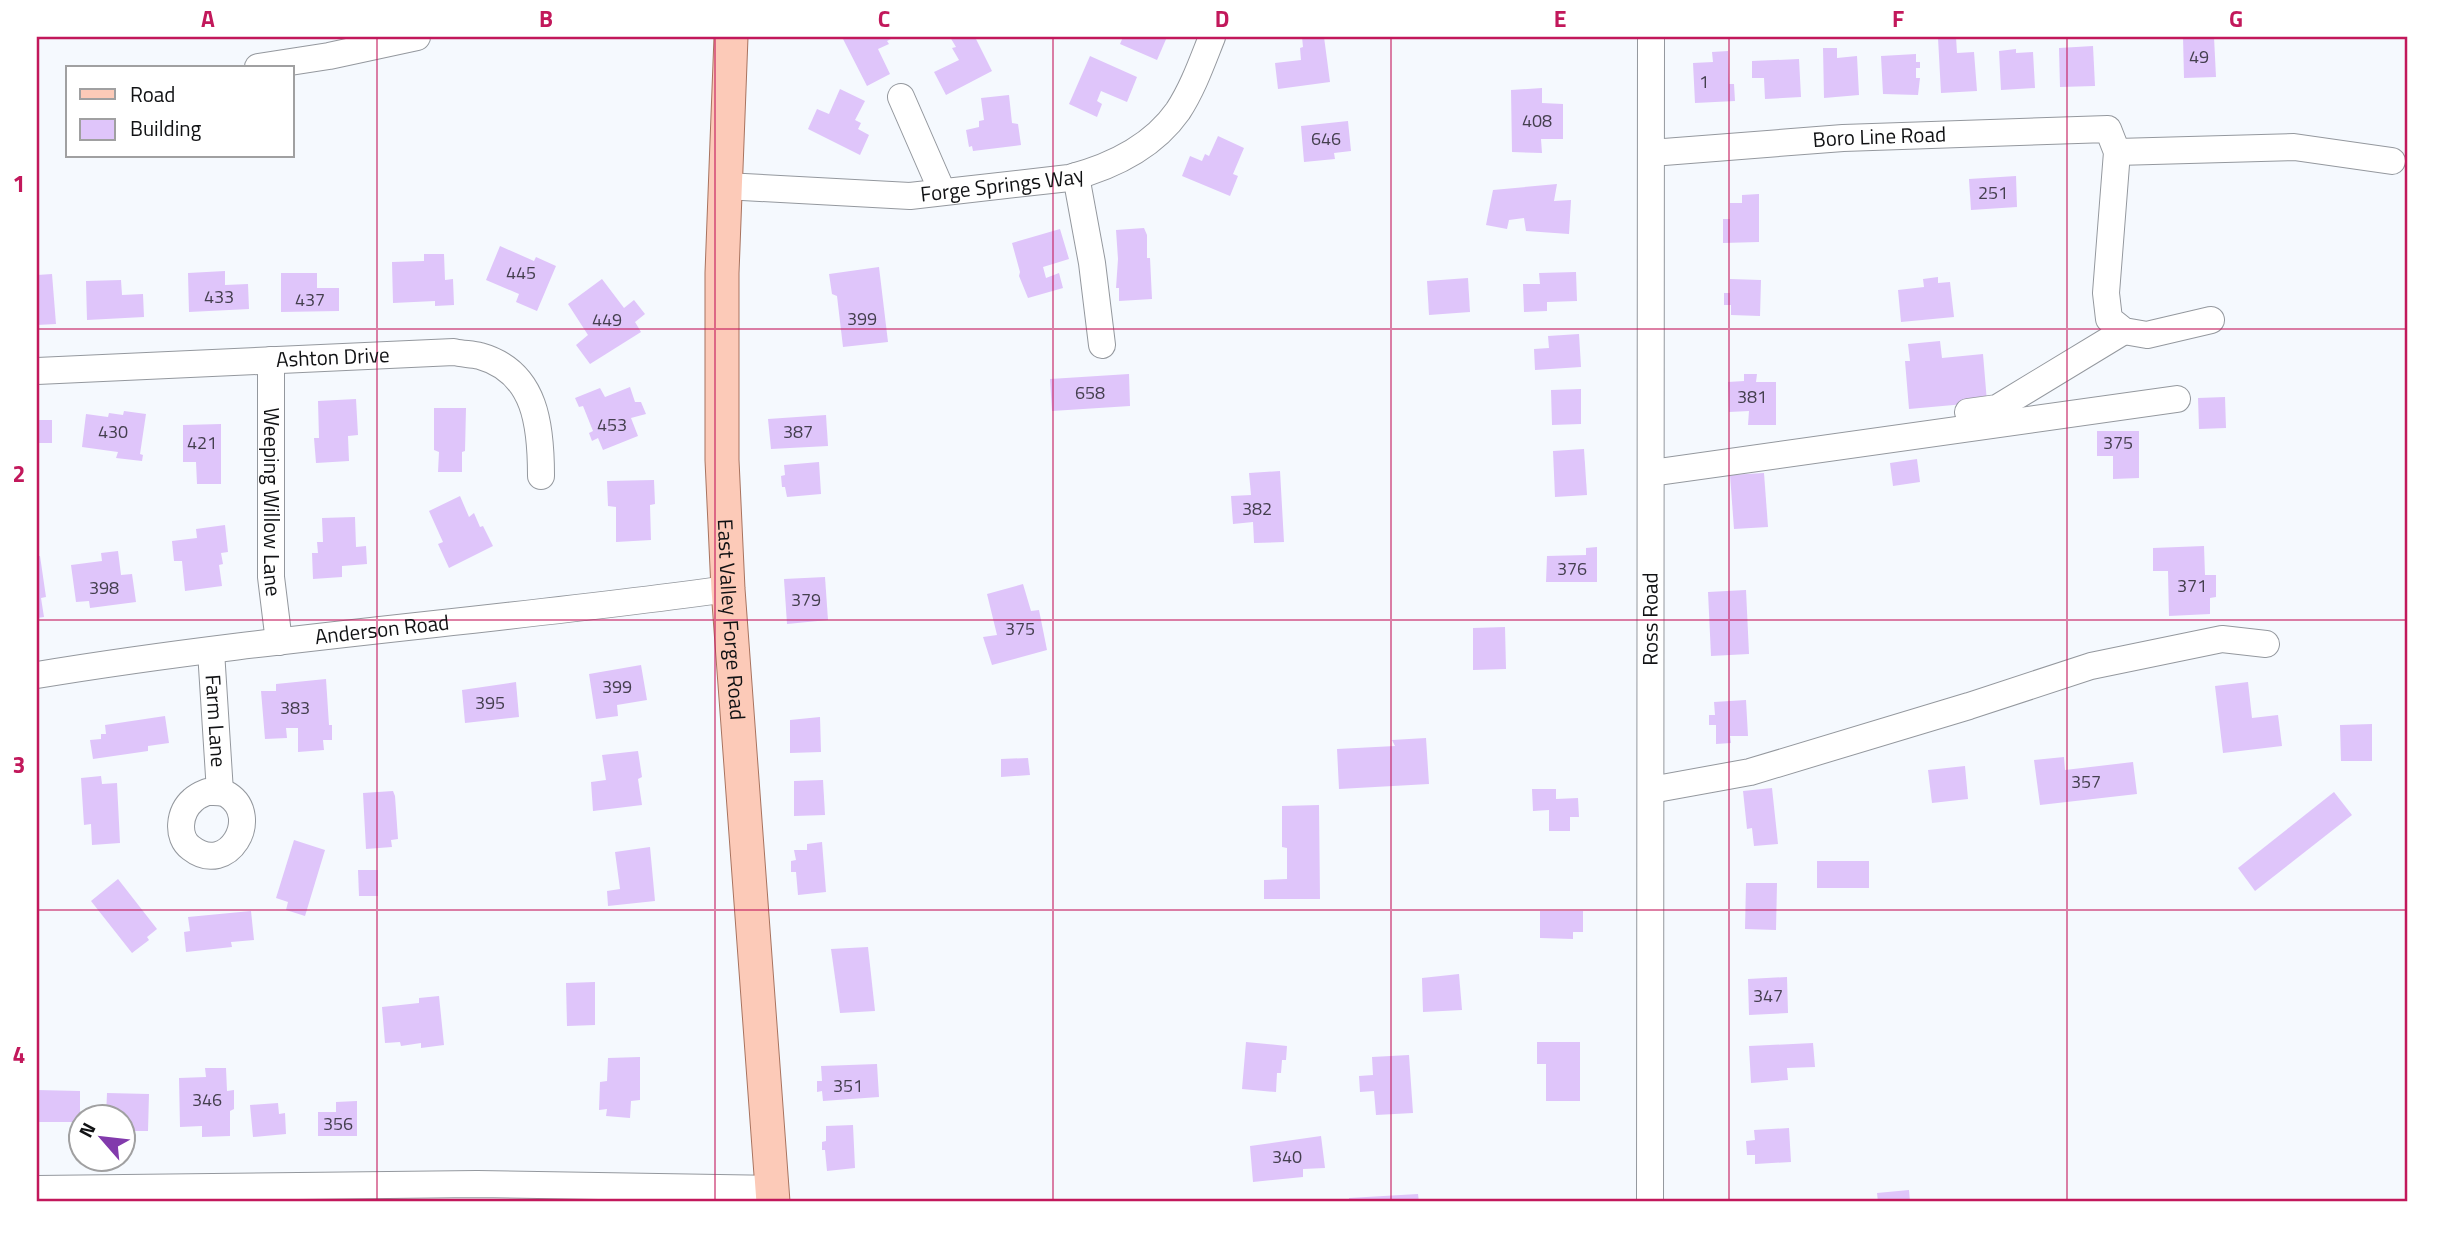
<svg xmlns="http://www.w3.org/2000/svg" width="2444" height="1239" viewBox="0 0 2444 1239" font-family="'Titillium Web',sans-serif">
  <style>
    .building { fill: #dfc5fa }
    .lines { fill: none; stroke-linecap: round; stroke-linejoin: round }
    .minor-casing { stroke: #94989e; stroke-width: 28 }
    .major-casing { stroke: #a8735f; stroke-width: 35 }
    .minor { stroke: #fff; stroke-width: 26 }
    .major { stroke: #fccab8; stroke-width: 33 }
    .grid { fill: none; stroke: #c2185b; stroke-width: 2; stroke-opacity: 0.55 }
    .labels { text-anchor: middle; stroke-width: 6; stroke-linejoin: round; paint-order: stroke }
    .number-label { font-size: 18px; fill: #443f4e }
    .street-label { font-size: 21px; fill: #111214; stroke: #fff }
    .neatline { fill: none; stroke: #c2185b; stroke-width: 2.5 }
    .grid-label { font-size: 23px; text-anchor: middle; font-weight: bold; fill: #c2185b }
  </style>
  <rect width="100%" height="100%" fill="#f5f9fe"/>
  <g class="building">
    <path d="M 847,37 L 895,37 L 887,41 L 889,44 L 878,49 L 890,74 L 867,86 L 843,39 Z"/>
    <path d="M 950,37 L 975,37 L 992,71 L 946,95 L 934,72 L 959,60 L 952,48 L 956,47 Z"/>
    <path d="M 1123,37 L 1167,37 L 1157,60 L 1120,44 Z"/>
    <path d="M 1302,37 L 1324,37 L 1330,82 L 1278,89 L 1275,63 L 1301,60 L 1300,48 L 1303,47 Z"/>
    <path d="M 1956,37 L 1957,53 L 1974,52 L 1977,91 L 1941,93 L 1938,38 Z"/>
    <path d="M 2183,37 L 2214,37 L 2216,77 L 2184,78 Z"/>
    <path d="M 2093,46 L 2095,86 L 2060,87 L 2059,48 Z"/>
    <path d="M 1823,48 L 1837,48 L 1837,58 L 1857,56 L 1859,95 L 1824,98 Z"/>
    <path d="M 2016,49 L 2016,53 L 2033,52 L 2035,88 L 2001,90 L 1999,51 Z"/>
    <path d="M 1728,51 L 1729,84 L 1734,84 L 1735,101 L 1695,103 L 1693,63 L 1713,62 L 1712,52 Z"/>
    <path d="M 1916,54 L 1916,62 L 1920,62 L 1920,68 L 1916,68 L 1916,78 L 1920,78 L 1918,95 L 1883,94 L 1881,56 Z"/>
    <path d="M 1090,56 L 1137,77 L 1127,102 L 1101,91 L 1097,101 L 1102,104 L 1097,117 L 1069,104 Z"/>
    <path d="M 1799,59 L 1801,97 L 1765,99 L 1764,78 L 1752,78 L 1752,61 Z"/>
    <path d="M 1542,88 L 1542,103 L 1563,104 L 1563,139 L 1541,139 L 1542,153 L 1512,152 L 1511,90 Z"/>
    <path d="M 840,89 L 865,101 L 855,120 L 861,123 L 858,129 L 869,135 L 860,155 L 808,129 L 817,109 L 829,114 Z"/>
    <path d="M 1009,95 L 1012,123 L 1018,124 L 1021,145 L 973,151 L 972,146 L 969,147 L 966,130 L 979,127 L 979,121 L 984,120 L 981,98 Z"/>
    <path d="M 1348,121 L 1351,151 L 1334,153 L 1335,159 L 1304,162 L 1301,126 Z"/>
    <path d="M 1218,136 L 1244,148 L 1233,174 L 1238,176 L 1230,196 L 1182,176 L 1190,156 L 1202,161 L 1205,154 L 1209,156 Z"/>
    <path d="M 2016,176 L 2017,207 L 1971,210 L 1969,179 Z"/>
    <path d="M 1557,184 L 1554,201 L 1571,200 L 1569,234 L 1526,231 L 1524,218 L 1509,220 L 1507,229 L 1486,225 L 1493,190 Z"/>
    <path d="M 1759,194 L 1759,242 L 1723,243 L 1723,219 L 1730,219 L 1730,203 L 1742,203 L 1742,195 Z"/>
    <path d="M 1144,228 L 1147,235 L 1147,258 L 1150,258 L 1152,299 L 1119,301 L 1119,288 L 1116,288 L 1118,259 L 1116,230 Z"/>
    <path d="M 1060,229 L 1069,259 L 1043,267 L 1046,278 L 1059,273 L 1063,288 L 1028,298 L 1019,276 L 1020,272 L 1012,243 Z"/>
    <path d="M 500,246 L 534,261 L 536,257 L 556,266 L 537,311 L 516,302 L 519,294 L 486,280 Z"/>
    <path d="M 424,254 L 444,254 L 445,280 L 453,279 L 454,305 L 435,306 L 435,301 L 393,303 L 392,262 L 424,261 Z"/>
    <path d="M 879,267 L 888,342 L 843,347 L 837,296 L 832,294 L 829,274 Z"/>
    <path d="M 225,271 L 225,285 L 248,284 L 249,309 L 189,312 L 188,273 Z"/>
    <path d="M 1576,272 L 1577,301 L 1547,302 L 1547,311 L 1524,312 L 1523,284 L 1540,284 L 1539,273 Z"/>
    <path d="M 281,273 L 317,273 L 317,288 L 339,288 L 339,311 L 281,312 Z"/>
    <path d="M 52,274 L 56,324 L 37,325 L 37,275 Z"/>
    <path d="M 1938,277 L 1938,283 L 1950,282 L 1954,317 L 1901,322 L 1898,290 L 1924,287 L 1923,279 Z"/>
    <path d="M 1468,278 L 1470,312 L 1429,315 L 1427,281 Z"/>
    <path d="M 602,279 L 624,308 L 634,300 L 645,314 L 635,322 L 641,332 L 590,364 L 576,345 L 588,335 L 568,304 Z"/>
    <path d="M 1730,279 L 1761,280 L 1760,316 L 1731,315 L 1731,305 L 1724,305 L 1724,293 L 1730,293 Z"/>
    <path d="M 121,280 L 122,295 L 143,294 L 144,317 L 87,320 L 86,281 Z"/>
    <path d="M 1579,334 L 1581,367 L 1535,370 L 1534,349 L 1549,348 L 1548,336 Z"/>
    <path d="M 1940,341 L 1942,358 L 1983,354 L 1987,402 L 1909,409 L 1905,361 L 1910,361 L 1908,344 Z"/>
    <path d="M 1129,374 L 1130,406 L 1052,411 L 1050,379 Z"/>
    <path d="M 1744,374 L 1757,374 L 1756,382 L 1776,382 L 1776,425 L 1748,425 L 1749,411 L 1729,412 L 1728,382 L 1744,381 Z"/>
    <path d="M 630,387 L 635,402 L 641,402 L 646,414 L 631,418 L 638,436 L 603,450 L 598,438 L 592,441 L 589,433 L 593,431 L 583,406 L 579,407 L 575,398 L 600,388 L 605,397 Z"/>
    <path d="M 1581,389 L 1581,424 L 1552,425 L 1551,390 Z"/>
    <path d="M 2225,397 L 2226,428 L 2199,429 L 2198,398 Z"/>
    <path d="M 356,399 L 358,435 L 348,436 L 349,461 L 316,463 L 314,438 L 319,438 L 318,401 Z"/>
    <path d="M 434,408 L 466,408 L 465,451 L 462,452 L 462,472 L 438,472 L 439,452 L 434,450 Z"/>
    <path d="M 124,411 L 146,414 L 140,454 L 143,455 L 142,461 L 116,458 L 118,452 L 82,447 L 86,414 L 108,417 L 109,413 L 123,415 Z"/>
    <path d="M 826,415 L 828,446 L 771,449 L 768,419 Z"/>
    <rect x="37" y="420" width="15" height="23"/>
    <path d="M 221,424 L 221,484 L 197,484 L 196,462 L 183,462 L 183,425 Z"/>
    <path d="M 2097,431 L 2139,431 L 2139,478 L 2113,479 L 2113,456 L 2097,456 Z"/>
    <path d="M 1584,449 L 1587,495 L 1555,497 L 1553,451 Z"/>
    <path d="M 1917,459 L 1920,482 L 1893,486 L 1890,463 Z"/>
    <path d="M 819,462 L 821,494 L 787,497 L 785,487 L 782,487 L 781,476 L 785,475 L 784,465 Z"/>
    <path d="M 1280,471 L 1284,542 L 1254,543 L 1253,522 L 1233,524 L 1231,496 L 1251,495 L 1249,473 Z"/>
    <path d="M 1764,473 L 1768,527 L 1734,529 L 1730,475 Z"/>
    <path d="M 654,480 L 655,504 L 650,505 L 651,540 L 616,542 L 616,507 L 608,506 L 607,481 Z"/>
    <path d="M 460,496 L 469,517 L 474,513 L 480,527 L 483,526 L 493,546 L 449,568 L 438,544 L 443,542 L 429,511 Z"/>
    <path d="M 355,517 L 356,547 L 366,546 L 367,564 L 342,566 L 342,577 L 313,579 L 312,553 L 318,553 L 317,542 L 323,542 L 322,518 Z"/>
    <path d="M 225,525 L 228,552 L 221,553 L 223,564 L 219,565 L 222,586 L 185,591 L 182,561 L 174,561 L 172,541 L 197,538 L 196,529 Z"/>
    <path d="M 2204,546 L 2205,575 L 2216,575 L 2216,597 L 2210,598 L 2210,614 L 2169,616 L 2168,571 L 2153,571 L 2153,548 Z"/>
    <path d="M 1597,547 L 1597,582 L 1546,582 L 1547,556 L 1586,555 L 1586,548 Z"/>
    <path d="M 118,551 L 121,575 L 132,574 L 136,602 L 90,608 L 89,601 L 76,602 L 71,565 L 102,561 L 101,553 Z"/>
    <path d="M 37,556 L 40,556 L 46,597 L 41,598 L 44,617 L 37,618 Z"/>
    <path d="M 825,577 L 828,620 L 787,624 L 784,579 Z"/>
    <path d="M 1023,584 L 1031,611 L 1039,610 L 1047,650 L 992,665 L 983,637 L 997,635 L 987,594 Z"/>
    <path d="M 1746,590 L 1749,654 L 1711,656 L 1708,592 Z"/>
    <path d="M 1505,627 L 1506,669 L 1473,670 L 1473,628 Z"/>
    <path d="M 641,665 L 647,700 L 617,705 L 618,716 L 596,719 L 589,674 Z"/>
    <path d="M 326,679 L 329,725 L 332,725 L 332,740 L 323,740 L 324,750 L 298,752 L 298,728 L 286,728 L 287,738 L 265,739 L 261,691 L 276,691 L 276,684 Z"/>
    <path d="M 516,682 L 519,717 L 465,723 L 462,690 Z"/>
    <path d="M 2248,682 L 2252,718 L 2278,715 L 2282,746 L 2223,753 L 2215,686 Z"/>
    <path d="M 1746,700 L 1748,736 L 1730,736 L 1731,743 L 1716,744 L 1716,725 L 1709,725 L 1709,715 L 1715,715 L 1714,702 Z"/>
    <path d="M 165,716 L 169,743 L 148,746 L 148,751 L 93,759 L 90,740 L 101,739 L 101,734 L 106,734 L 105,725 Z"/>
    <path d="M 820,717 L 821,752 L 790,753 L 790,720 Z"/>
    <path d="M 2372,724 L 2372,761 L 2341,761 L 2340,725 Z"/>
    <path d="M 1426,738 L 1429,784 L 1339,789 L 1337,749 L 1395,746 L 1392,740 Z"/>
    <path d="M 638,751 L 642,777 L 638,779 L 642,805 L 593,811 L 591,782 L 606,780 L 602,755 Z"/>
    <path d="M 2064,757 L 2065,770 L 2133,762 L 2137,794 L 2040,805 L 2034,760 Z"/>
    <path d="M 1028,758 L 1030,775 L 1001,777 L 1001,759 Z"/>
    <path d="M 1965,766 L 1968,799 L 1932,803 L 1928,770 Z"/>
    <path d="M 101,776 L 102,784 L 117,783 L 120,843 L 92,845 L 91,824 L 84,825 L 81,778 Z"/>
    <path d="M 823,780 L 825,815 L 794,816 L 794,781 Z"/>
    <path d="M 1772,788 L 1778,844 L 1754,846 L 1752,828 L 1747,829 L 1743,791 Z"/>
    <path d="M 1532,789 L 1556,789 L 1556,799 L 1578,798 L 1579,817 L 1570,817 L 1570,831 L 1549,831 L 1549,810 L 1533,811 Z"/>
    <path d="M 393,791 L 395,796 L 398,839 L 391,840 L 392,847 L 366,849 L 363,793 Z"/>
    <path d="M 2334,792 L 2352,815 L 2255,891 L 2238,868 Z"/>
    <path d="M 1319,805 L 1320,899 L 1264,899 L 1264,880 L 1287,879 L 1287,848 L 1282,847 L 1282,806 Z"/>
    <path d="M 294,840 L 325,850 L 305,916 L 286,910 L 288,902 L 276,898 Z"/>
    <path d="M 822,842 L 826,892 L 798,895 L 796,872 L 791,872 L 791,861 L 796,860 L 794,850 L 807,850 L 807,844 Z"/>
    <path d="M 650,847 L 655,901 L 608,906 L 607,891 L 620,889 L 615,852 Z"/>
    <rect x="1817" y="861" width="52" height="27"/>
    <path d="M 358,870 L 378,870 L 378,896 L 359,896 Z"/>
    <path d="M 118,879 L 157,929 L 147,937 L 149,940 L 132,953 L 91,901 Z"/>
    <path d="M 1746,883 L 1777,883 L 1776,930 L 1745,929 Z"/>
    <path d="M 251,911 L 254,940 L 231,942 L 232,947 L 186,952 L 184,932 L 190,931 L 188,917 Z"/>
    <path d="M 1540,911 L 1583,911 L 1583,932 L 1573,932 L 1573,939 L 1540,938 Z"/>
    <path d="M 868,947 L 875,1011 L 840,1013 L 831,949 Z"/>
    <path d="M 1459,974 L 1462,1010 L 1423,1012 L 1422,978 Z"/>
    <path d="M 1787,977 L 1788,1013 L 1749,1015 L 1748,979 Z"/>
    <path d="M 595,982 L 595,1025 L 567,1026 L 566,983 Z"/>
    <path d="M 439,996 L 444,1045 L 421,1048 L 421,1043 L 401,1046 L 400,1042 L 385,1043 L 382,1007 L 419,1003 L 419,998 Z"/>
    <path d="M 1246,1042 L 1287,1046 L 1286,1060 L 1282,1060 L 1281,1073 L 1277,1073 L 1276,1092 L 1242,1089 Z"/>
    <path d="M 1537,1042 L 1580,1042 L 1580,1101 L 1546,1101 L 1546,1064 L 1537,1064 Z"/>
    <path d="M 1813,1043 L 1815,1067 L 1787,1068 L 1788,1080 L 1751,1083 L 1749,1046 Z"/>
    <path d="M 1409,1055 L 1413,1113 L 1376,1115 L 1374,1091 L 1360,1092 L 1359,1076 L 1373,1075 L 1372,1057 Z"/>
    <path d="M 640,1057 L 640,1100 L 631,1101 L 630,1118 L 606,1116 L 607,1109 L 599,1110 L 600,1082 L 607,1081 L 608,1058 Z"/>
    <path d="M 877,1064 L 879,1097 L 823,1101 L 822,1091 L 817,1092 L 817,1081 L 822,1081 L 821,1066 Z"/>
    <path d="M 205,1068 L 226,1068 L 227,1091 L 234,1090 L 234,1109 L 230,1111 L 230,1136 L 202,1137 L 202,1126 L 180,1127 L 179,1078 L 206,1077 Z"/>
    <path d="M 37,1090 L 80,1091 L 80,1122 L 37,1122 Z"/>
    <path d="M 107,1093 L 149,1094 L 148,1131 L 123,1131 L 122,1116 L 106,1116 Z"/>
    <path d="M 357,1101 L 357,1136 L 318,1136 L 318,1112 L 336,1112 L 336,1102 Z"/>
    <path d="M 278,1103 L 279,1114 L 285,1113 L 286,1134 L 253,1137 L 250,1105 Z"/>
    <path d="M 853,1125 L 855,1168 L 827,1171 L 825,1150 L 822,1150 L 822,1142 L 826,1141 L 826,1126 Z"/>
    <path d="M 1789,1128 L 1791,1162 L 1755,1164 L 1755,1155 L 1747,1155 L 1746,1141 L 1755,1140 L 1754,1130 Z"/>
    <path d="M 1321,1136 L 1325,1168 L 1303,1169 L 1303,1177 L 1253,1182 L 1250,1146 Z"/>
    <path d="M 1909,1190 L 1910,1202 L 1878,1202 L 1877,1193 Z"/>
    <path d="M 1418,1194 L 1419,1202 L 1349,1202 L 1349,1198 Z"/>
  </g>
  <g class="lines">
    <g class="minor-casing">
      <g id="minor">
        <path d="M 258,67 L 329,56 L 417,37"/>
        <path d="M 901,97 L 942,191"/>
        <path d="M 2117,152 L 2294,147 L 2392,161"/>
        <path id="s1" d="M 1651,153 L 1843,138 L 2108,129 L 2117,152 L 2106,293 L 2109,319 L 2124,331 L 2147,335 L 2211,320"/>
        <path d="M 1076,176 L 1092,263 L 1102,345"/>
        <path id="s2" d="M 725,186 L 910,196 L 1069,178 C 1111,167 1152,148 1178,111 C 1193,88 1202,62 1212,37"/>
        <path id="s3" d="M 271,360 L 271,577 L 279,642"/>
        <path id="s4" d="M 37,371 L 454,352 C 462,354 472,354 480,356 C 537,372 541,428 541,476"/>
        <path d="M 1968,412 L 1997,408 L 2124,331"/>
        <path d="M 1651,473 L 2177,399"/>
        <path id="s5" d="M 211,651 L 220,792"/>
        <path id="s6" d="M 37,675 C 266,637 498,621 728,589"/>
        <path d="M 1651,790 L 1750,772 L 1969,706 L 2091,666 L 2222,639 L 2266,644"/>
        <path d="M 207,792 C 213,792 222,791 228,795 C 262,817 228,877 191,848 C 176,837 179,812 193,800 C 196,797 202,794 207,792 Z"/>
        <path d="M 37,1189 L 477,1184 L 772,1189"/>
        <path id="s7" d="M 1650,1202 L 1651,37"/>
      </g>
    </g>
    <g class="major-casing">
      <g id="major">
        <path id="s8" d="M 731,37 L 722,273 L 722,460 L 728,589 L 773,1202"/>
      </g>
    </g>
    <use href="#minor" class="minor"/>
    <use href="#major" class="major"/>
  </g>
  <path class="grid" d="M 377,37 L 377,1202M 715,37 L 715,1202M 1053,37 L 1053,1202M 1391,37 L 1391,1202M 1729,37 L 1729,1202M 2067,37 L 2067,1202M 37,329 L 2407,329M 37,620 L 2407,620M 37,910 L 2407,910"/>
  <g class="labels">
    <g class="number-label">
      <text x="2199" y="63">49</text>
      <text x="1704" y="88">1</text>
      <text x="1537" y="127">408</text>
      <text x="1326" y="145">646</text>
      <text x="1993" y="199">251</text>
      <text x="521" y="279">445</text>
      <text x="219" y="303">433</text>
      <text x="310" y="306">437</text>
      <text x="862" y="325">399</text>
      <text x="607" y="326">449</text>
      <text x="1090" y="399">658</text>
      <text x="1752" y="403">381</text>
      <text x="612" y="431">453</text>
      <text x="113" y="438">430</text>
      <text x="798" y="438">387</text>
      <text x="202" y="449">421</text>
      <text x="2118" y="449">375</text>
      <text x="1257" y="515">382</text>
      <text x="1572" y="575">376</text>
      <text x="2192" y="592">371</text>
      <text x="104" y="594">398</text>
      <text x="806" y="606">379</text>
      <text x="1020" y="635">375</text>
      <text x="617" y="693">399</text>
      <text x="490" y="709">395</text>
      <text x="295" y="714">383</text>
      <text x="2086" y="788">357</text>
      <text x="1768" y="1002">347</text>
      <text x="848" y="1092">351</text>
      <text x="207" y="1106">346</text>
      <text x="338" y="1130">356</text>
      <text x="1287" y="1163">340</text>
    </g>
    <g class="street-label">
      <text dy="7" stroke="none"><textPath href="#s1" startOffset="229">Boro Line Road</textPath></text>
      <text dy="7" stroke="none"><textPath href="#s2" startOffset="278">Forge Springs Way</textPath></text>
      <text dy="7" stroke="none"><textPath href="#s4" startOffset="296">Ashton Drive</textPath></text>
      <text dy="7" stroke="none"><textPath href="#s3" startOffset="142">Weeping Willow Lane</textPath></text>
      <text dy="7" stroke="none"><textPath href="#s7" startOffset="583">Ross Road</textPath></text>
      <text dy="7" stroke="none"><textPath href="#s8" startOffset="583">East Valley Forge Road</textPath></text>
      <text dy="7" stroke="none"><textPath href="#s6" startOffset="348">Anderson Road</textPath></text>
      <text dy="7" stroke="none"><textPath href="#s5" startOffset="70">Farm Lane</textPath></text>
    </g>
  </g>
  <rect width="2444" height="1239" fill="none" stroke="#ffffff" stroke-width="77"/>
  <rect x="66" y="66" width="228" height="91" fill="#ffffff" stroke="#a0a0a1" stroke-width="2"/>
  <rect x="80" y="89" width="35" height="10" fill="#fccab8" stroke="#a0a0a1" stroke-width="2"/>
  <text x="130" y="102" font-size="21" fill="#111214">Road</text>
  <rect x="80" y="119" width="35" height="21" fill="#dfc5fa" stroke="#a0a0a1" stroke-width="2"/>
  <text x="130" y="136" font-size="21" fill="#111214">Building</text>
  <g transform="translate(102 1138) rotate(298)"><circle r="33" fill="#ffffff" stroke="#a0a0a1" stroke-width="2"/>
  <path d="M0-5L12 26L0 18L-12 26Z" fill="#823aac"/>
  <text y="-10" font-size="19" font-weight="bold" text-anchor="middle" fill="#111214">N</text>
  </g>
  <rect x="38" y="38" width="2368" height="1162" class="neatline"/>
  <g class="grid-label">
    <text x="208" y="27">A</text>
    <text x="546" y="27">B</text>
    <text x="884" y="27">C</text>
    <text x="1222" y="27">D</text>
    <text x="1560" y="27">E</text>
    <text x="1898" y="27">F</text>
    <text x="2236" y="27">G</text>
    <text x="19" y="192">1</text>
    <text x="19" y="482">2</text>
    <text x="19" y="773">3</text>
    <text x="19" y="1063">4</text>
  </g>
</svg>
